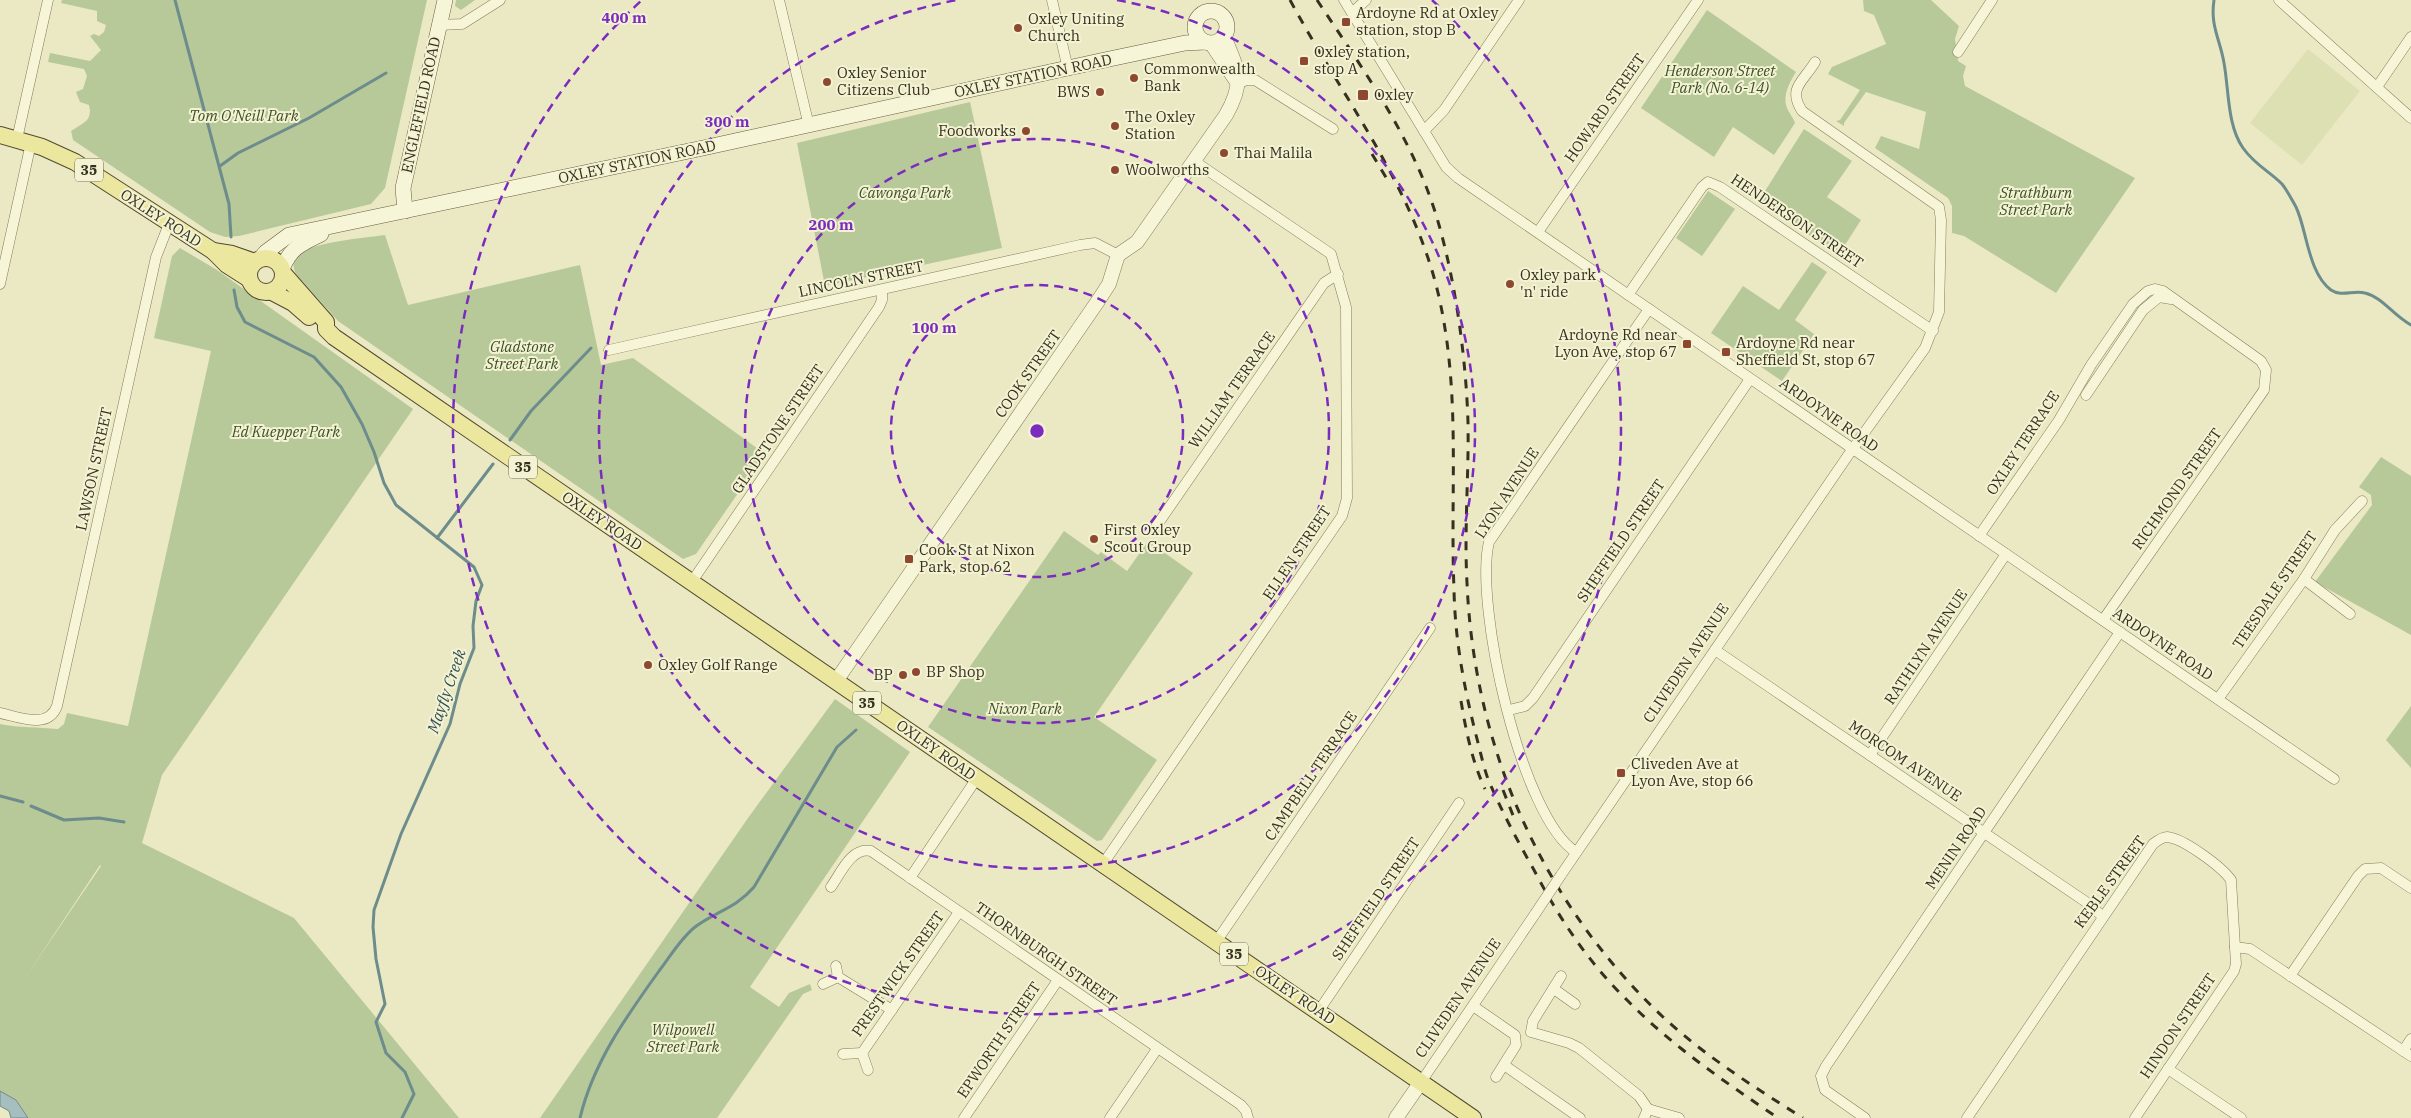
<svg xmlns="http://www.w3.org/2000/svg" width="2411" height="1118" viewBox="0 0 2411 1118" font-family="'IBM Plex Serif',serif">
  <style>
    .farmland { fill: #dce0b2 }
    .green { fill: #b7c899; fill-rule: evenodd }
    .water { fill: #a6bebd; stroke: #6d8c8c }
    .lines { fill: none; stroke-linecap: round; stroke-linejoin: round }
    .stream { stroke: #6d8c8c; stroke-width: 3 }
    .minor-casing { stroke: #847c5c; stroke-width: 11 }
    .tertiary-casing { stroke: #847c5c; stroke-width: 15 }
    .secondary-casing { stroke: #665d3f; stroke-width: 16 }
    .primary-casing { stroke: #524930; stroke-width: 18 }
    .minor { stroke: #f6f5d7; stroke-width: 10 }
    .tertiary { stroke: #f6f5d7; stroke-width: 14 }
    .secondary { stroke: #f6f5d7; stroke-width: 15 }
    .primary { stroke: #ece79f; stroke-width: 16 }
    .rail { stroke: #35301f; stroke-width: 3; stroke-dasharray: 9 9; stroke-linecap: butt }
    .minor-bridge-casing { stroke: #847c5c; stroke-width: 11; stroke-linecap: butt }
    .minor-bridge { stroke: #f6f5d7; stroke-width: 10 }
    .ring { fill: none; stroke: #7b2cbf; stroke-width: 2.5; stroke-dasharray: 9 6 }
    .poi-dot { fill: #8f4830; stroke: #f3f2d3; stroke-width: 2 }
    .labels { text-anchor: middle; stroke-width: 4; stroke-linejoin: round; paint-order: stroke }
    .shield { fill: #f3f2d3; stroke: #6e6a55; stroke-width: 1 }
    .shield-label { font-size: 14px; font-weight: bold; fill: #35301f }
    .poi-label { font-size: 15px; fill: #35301f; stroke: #f3f2d3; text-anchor: start }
    .park-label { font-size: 15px; font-style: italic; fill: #3b5027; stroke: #f3f2d3 }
    .street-label { font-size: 15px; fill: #35301f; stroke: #f3f2d3 }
    .water-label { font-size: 16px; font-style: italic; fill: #2f4d54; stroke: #f3f2d3 }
    .centre { fill: #7b2cbf; stroke: #f3f2d3; stroke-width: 2.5 }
    .ring-label { font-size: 15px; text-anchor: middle; font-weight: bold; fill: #7b2cbf; stroke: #f3f2d3; stroke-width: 4; stroke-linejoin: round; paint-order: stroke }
  </style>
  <rect width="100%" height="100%" fill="#ebe9c4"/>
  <path class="farmland" d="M 2308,49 L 2360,91 L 2302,165 L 2250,123 Z"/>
  <g class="green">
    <path d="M 62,0 L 427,0 L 385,188 L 371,204 L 239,236 L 225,237 L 210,232 L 73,140 L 71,131 C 83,123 93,121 89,105 L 80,102 L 76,92 L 83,89 L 87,76 L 84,69 L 48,62 L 50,53 L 90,61 L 101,50 L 90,36 L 94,34 L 99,36 L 104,32 L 106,25 L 97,21 L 97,11 L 61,3 Z"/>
    <path d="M 456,0 L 475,0 L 461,10 L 455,6 Z"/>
    <path d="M 1863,0 L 1931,0 L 1959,26 L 1955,39 L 1958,61 L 1966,66 L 1963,76 L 1965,86 L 2135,178 L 2056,293 L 1964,236 L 1952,233 L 1952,206 L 1948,198 L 1875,148 L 1881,136 L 1919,149 L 1926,112 L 1866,92 L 1844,123 L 1844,126 L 1836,121 L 1840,120 L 1860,90 L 1828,74 L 1832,67 L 1886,44 L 1874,15 L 1864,11 Z"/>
    <path d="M 1707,10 L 1796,72 C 1790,82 1782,95 1787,108 C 1789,113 1793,117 1795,123 L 1774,155 L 1733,127 L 1714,157 L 1641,108 Z"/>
    <path d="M 970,102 L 1002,248 L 825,286 L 797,143 Z"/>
    <path d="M 1804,129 L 1852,161 L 1827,197 L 1861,220 L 1838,256 L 1760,199 Z"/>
    <path d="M 1708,191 L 1735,209 L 1702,256 L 1676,238 Z"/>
    <path d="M 385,235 L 408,305 L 580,265 L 601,365 L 633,358 L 765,454 L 696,554 L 683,559 L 338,321 L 296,274 C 292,266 292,259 300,253 C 316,242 364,238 385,235 Z"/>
    <path d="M 180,248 L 217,270 L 413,409 L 162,775 L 142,843 L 294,918 L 459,1118 L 28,1118 L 16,1100 L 0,1091 L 0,724 C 20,728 38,727 58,729 L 64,724 L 67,713 L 128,726 L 211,351 L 154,338 L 172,256 ZM 100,865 L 101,866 L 27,975 Z"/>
    <path d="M 1812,262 L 1827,272 L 1795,320 L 1814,334 L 1782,381 L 1711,333 L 1743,286 L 1779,310 Z"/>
    <path d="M 2381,457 L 2411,476 L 2411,635 L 2315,582 L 2372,505 L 2371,495 L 2359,487 Z"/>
    <path d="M 1064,531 L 1098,555 L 1101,552 L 1127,571 L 1148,541 L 1193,573 L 1094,717 L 1157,760 L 1102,840 L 1097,841 L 928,727 Z"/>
    <path d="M 835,699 L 910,752 L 750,987 L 779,1007 L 789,993 L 810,984 L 812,990 L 803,994 L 717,1118 L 540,1118 L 748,818 Z"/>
    <path d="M 2411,706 L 2411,768 L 2386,740 Z"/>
  </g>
  <path class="water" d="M 0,1091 L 16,1100 L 28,1118 L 11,1118 L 9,1111 L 0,1106 Z"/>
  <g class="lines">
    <g class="stream">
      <path d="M 175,0 L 229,204 L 231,237"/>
      <path d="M 2214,0 C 2210,26 2220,39 2224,63 C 2229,90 2227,125 2243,148 C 2255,165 2269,171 2282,184 C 2287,190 2292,200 2296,207 C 2307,230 2308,273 2331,290 C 2341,297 2354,290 2365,293 C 2382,297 2394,316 2411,325"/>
      <path d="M 220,166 L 238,153 L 309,118 L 386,73"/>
      <path d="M 234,290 L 237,307 L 245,322 L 314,357 L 341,387 L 362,424 L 374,452 L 384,483 L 396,505 L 474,567 L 482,585 L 476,601 L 473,626 L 474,648 L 460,684 L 450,724 L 401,834 L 374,910 L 373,927 L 376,959 L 385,1004 L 376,1022 L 386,1053 L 405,1072 L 414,1094 L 402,1118"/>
      <path d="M 510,440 L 531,411 L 591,348"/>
      <path d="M 437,538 L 493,464"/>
      <path d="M 0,796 L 23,802"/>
      <path d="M 31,806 L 64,820 L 99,818 L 124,822"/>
      <path d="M 580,1118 C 593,1063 626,1017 659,971 C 670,957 680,939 695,927 C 716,911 735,909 754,887 L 837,747 L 856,730"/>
    </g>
    <g class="minor-casing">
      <g id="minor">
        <path d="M 779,0 L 809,126"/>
        <path d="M 1052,0 L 1068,69"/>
        <path d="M 1344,0 L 1446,167 L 1458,178 L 2334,779"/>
        <path d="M 2279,0 L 2411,118"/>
        <path d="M 1352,13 L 1366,0"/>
        <path d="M 439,25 L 462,24 L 500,0"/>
        <path d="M 1958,52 L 1992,0"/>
        <path d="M 1238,84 L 1246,80 L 1255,80 L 1333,129"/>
        <path d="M 2377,87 L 2411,37"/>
        <path d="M 1424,131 L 1444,110 L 1519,0"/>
        <path d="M 17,139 L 48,0"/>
        <path d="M 1538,232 L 1698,0"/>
        <path d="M 0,284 L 31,143"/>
        <path d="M 1628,295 L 1702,187 L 1708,182 L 1720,187 L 1933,331"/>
        <path d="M 609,350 L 1080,245 L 1095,243 L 1118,255"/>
        <path d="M 2086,395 L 2143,310 L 2159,297 L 2171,299"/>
        <path d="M 1155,528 L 1324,283 L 1338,274"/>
        <path d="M 1979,536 L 2059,420 L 2091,365 L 2133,304 L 2148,291 L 2155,289 L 2163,291 L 2261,361 L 2266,370 L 2264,390 L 2103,620"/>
        <path d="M 2304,579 L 2350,614"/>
        <path d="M 691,583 L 879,307 L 882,300 L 882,290"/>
        <path d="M 1715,650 L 2089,904 L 2102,916"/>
        <path d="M 2218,699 L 2304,579 L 2335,530 L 2362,501"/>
        <path d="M 1509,710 L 1525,706 L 1533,698 L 1750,379"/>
        <path d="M 0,713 C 19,717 48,730 57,706 L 156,257 L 169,224"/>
        <path d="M 1870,755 L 2006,554"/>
        <path d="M 1576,852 C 1521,818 1474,603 1489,542 L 1649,309"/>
        <path d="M 1103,864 L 1342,516 L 1347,498 L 1346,307 L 1331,254 L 1194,161"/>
        <path d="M 1561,875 L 1849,454 L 1925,348 L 1939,312 L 1941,220 L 1939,207 L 1802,111 C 1787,88 1804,81 1815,62"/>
        <path d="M 910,878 L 977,778"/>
        <path d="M 831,887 C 841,873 851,847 871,851 L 1241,1105 L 1246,1111 L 1248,1118"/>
        <path d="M 1216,942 L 1430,628"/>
        <path d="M 1561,976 L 1533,1021 L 1531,1032 L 1569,1043 L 1579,1048 L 1639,1096 L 1648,1109 L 1644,1118"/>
        <path d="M 2290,976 L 2358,876 L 2365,869 L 2381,868 L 2411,888"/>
        <path d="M 838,977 L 892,1010"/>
        <path d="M 823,984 L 838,977 L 836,966"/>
        <path d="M 1554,989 L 1575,1004"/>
        <path d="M 1473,1006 L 1515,1035 L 1516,1045 L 1496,1077"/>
        <path d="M 1318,1012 L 1459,803"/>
        <path d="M 2403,1051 L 2411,1039"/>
        <path d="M 862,1053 L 959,912"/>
        <path d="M 843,1054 L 862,1053 L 868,1070"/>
        <path d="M 1504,1065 L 1580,1118"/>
        <path d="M 2168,1069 L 2241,1118"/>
        <path d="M 1421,1082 L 1535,914"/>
        <path d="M 1648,1109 L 1679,1118"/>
        <path d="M 964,1118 L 1058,980"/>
        <path d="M 1110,1118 L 1157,1049"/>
        <path d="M 1865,1118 L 1825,1090 L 1821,1076 L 1826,1066 L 2120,632"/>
        <path d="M 1967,1118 L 2153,844 C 2157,841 2162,837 2167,837 C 2183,838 2222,867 2231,880 L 2235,947 L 2250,949 L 2411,1056"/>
        <path d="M 2135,1118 L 2234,971 L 2236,964 L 2235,947"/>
      </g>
    </g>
    <g class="tertiary-casing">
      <g id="tertiary">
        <path d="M 1211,43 L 1235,79"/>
        <path d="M 836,681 L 1098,301 L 1109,284 L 1118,255 L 1137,242 L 1226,115 C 1246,80 1237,69 1224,36"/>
        <path d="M 1396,1118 L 1421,1082"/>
      </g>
    </g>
    <g class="secondary-casing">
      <g id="secondary">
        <circle cx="1211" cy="27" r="16"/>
        <path d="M 405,211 L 403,188 L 445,0"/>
        <path d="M 260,259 L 266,252 L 289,235 L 703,148 L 1100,61 L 1185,43 L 1205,42"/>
        <path d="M 282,269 C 291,247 301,244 321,234"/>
      </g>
    </g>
    <g class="primary-casing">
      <g id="primary">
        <path d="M 0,135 L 42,147 L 75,162 L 213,251 L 227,265 L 249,279"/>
        <path d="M 213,251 L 232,254 L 255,262"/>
        <circle cx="266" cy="275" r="17"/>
        <path d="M 283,273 L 326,322 L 326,329 L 334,337 L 1473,1118"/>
        <path d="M 272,292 L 293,303 L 309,317"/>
      </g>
    </g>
    <use href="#minor" class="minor"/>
    <use href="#tertiary" class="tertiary"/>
    <use href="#secondary" class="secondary"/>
    <use href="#primary" class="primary"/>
    <g class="rail">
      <path d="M 1290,0 C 1342,97 1414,187 1439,297 C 1461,395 1450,490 1454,590 C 1455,640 1464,687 1476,735 C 1480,750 1483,765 1488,779 C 1501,810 1517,840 1534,870 C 1559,918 1588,962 1627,1000 C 1672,1046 1725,1082 1778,1118"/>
      <path d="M 1317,0 C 1364,71 1416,142 1439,225 C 1456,285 1466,359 1468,422 C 1469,475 1464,529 1467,583 C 1474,748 1542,903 1663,1017 C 1705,1056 1754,1087 1803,1118"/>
      <path d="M 1372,154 L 1390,184"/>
      <path d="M 1461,701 C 1466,731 1472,761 1485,789"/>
      <path d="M 1503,790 L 1516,823"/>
    </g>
    <g class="minor-bridge-casing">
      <path id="minor-bridge" d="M 1535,914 L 1561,875"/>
    </g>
    <use href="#minor-bridge" class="minor-bridge"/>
  </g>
  <g class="ring">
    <circle cx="1037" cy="431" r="146"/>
    <circle cx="1037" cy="431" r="292"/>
    <path d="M1117 0A438 438 0 1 1 957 0"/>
    <path d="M1432 0A584 584 0 1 1 642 0"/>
  </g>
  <g class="poi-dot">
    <rect x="1341" y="17" width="10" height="10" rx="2.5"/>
    <circle cx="1018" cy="28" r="5"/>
    <rect x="1299" y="56" width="10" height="10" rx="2.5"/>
    <circle cx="1134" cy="78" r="5"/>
    <circle cx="827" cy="82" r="5"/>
    <circle cx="1100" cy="92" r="5"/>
    <rect x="1357" y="89" width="12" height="12" rx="2.5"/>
    <circle cx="1115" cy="126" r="5"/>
    <circle cx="1026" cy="131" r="5"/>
    <circle cx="1224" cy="153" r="5"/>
    <circle cx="1115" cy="170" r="5"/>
    <circle cx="1510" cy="284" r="5"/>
    <rect x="1682" y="339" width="10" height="10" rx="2.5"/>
    <rect x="1721" y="347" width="10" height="10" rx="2.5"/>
    <circle cx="1094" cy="539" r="5"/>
    <rect x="904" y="554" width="10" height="10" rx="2.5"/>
    <circle cx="648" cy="665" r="5"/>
    <circle cx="916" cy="672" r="5"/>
    <circle cx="903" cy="675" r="5"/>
    <rect x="1616" y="768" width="10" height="10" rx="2.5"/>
  </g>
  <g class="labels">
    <g class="shield">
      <rect x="75" y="158.5" width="28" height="23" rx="4"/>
      <rect x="509" y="455.5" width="28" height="23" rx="4"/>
      <rect x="853" y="691.5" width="28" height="23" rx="4"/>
      <rect x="1220" y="942.5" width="28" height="23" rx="4"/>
    </g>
    <g class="shield-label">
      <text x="89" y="175">35</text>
      <text x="523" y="472">35</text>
      <text x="867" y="708">35</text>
      <text x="1234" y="959">35</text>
    </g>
    <g class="poi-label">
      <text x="1356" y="18">Ardoyne Rd at Oxley<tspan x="1356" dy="17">station, stop B</tspan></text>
      <text x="1028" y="24">Oxley Uniting<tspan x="1028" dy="17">Church</tspan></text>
      <text x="1314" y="57">Oxley station,<tspan x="1314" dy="17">stop A</tspan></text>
      <text x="1144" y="74">Commonwealth<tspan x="1144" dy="17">Bank</tspan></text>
      <text x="837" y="78">Oxley Senior<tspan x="837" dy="17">Citizens Club</tspan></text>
      <text x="1090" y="97" text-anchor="end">BWS</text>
      <text x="1374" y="100">Oxley</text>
      <text x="1125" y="122">The Oxley<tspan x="1125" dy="17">Station</tspan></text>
      <text x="1016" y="136" text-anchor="end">Foodworks</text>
      <text x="1234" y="158">Thai Malila</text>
      <text x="1125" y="175">Woolworths</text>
      <text x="1520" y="280">Oxley park<tspan x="1520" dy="17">'n' ride</tspan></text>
      <text x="1677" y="340" text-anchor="end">Ardoyne Rd near<tspan x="1677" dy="17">Lyon Ave, stop 67</tspan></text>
      <text x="1736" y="348">Ardoyne Rd near<tspan x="1736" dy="17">Sheffield St, stop 67</tspan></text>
      <text x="1104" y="535">First Oxley<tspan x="1104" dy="17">Scout Group</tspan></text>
      <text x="919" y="555">Cook St at Nixon<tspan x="919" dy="17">Park, stop 62</tspan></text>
      <text x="658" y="670">Oxley Golf Range</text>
      <text x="926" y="677">BP Shop</text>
      <text x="893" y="680" text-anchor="end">BP</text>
      <text x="1631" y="769">Cliveden Ave at<tspan x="1631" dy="17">Lyon Ave, stop 66</tspan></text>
    </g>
    <g class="park-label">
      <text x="1720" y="76">Henderson Street<tspan x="1720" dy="17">Park (No. 6-14)</tspan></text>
      <text x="244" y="121">Tom O'Neill Park</text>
      <text x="905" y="198">Cawonga Park</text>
      <text x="2036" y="198">Strathburn<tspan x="2036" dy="17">Street Park</tspan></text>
      <text x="522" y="352">Gladstone<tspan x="522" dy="17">Street Park</tspan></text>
      <text x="286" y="437">Ed Kuepper Park</text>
      <text x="1025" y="714">Nixon Park</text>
      <text x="683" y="1035">Wilpowell<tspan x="683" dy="17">Street Park</tspan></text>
    </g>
    <g class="street-label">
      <text transform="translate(1033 76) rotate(-12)" y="5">OXLEY STATION ROAD</text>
      <text transform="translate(421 105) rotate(-78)" y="5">ENGLEFIELD ROAD</text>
      <text transform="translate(1605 108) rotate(-55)" y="5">HOWARD STREET</text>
      <text transform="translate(637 162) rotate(-12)" y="5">OXLEY STATION ROAD</text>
      <text transform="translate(161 218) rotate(33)" y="5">OXLEY ROAD</text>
      <text transform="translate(1797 221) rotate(34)" y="5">HENDERSON STREET</text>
      <text transform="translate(861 279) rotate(-12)" y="5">LINCOLN STREET</text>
      <text transform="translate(1028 374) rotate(-55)" y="5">COOK STREET</text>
      <text transform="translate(1232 390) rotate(-55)" y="5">WILLIAM TERRACE</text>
      <text transform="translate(1829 415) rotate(35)" y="5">ARDOYNE ROAD</text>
      <text transform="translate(778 429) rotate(-56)" y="5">GLADSTONE STREET</text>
      <text transform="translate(2023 443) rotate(-57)" y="5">OXLEY TERRACE</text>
      <text transform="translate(94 469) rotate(-78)" y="5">LAWSON STREET</text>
      <text transform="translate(2177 489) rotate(-55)" y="5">RICHMOND STREET</text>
      <text transform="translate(1507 493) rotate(-57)" y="5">LYON AVENUE</text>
      <text transform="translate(602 521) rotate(34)" y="5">OXLEY ROAD</text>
      <text transform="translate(1621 541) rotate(-56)" y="5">SHEFFIELD STREET</text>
      <text transform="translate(1297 553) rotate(-56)" y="5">ELLEN STREET</text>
      <text transform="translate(2275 590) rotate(-56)" y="5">TEESDALE STREET</text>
      <text transform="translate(2163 644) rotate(34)" y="5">ARDOYNE ROAD</text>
      <text transform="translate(1926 647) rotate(-56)" y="5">RATHLYN AVENUE</text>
      <text transform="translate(1686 663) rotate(-56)" y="5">CLIVEDEN AVENUE</text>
      <text transform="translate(936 750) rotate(35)" y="5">OXLEY ROAD</text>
      <text transform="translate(1905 761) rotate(34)" y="5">MORCOM AVENUE</text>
      <text transform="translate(1311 776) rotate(-56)" y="5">CAMPBELL TERRACE</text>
      <text transform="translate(1956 848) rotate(-56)" y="5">MENIN ROAD</text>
      <text transform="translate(2110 882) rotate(-54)" y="5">KEBLE STREET</text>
      <text transform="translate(1376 899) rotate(-56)" y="5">SHEFFIELD STREET</text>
      <text transform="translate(1046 954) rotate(35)" y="5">THORNBURGH STREET</text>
      <text transform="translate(898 974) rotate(-55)" y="5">PRESTWICK STREET</text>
      <text transform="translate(1295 995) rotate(34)" y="5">OXLEY ROAD</text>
      <text transform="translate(1458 998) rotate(-56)" y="5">CLIVEDEN AVENUE</text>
      <text transform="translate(2178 1026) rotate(-56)" y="5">HINDON STREET</text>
      <text transform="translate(999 1040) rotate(-56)" y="5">EPWORTH STREET</text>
    </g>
    <g class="water-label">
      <text transform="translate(446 691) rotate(-71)" y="6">Mayfly Creek</text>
    </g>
  </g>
  <circle cx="1037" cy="431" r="8" class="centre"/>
  <g class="ring-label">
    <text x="624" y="23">400 m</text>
    <text x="727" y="127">300 m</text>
    <text x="831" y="230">200 m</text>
    <text x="934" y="333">100 m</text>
  </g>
</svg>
